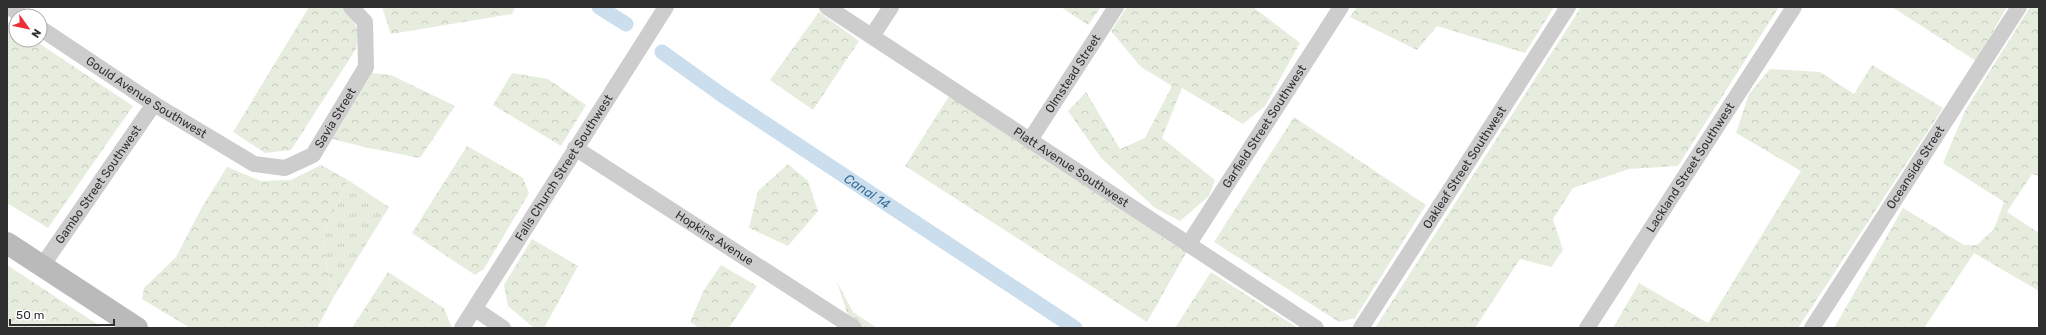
<svg xmlns="http://www.w3.org/2000/svg" width="2046" height="335" viewBox="0 0 2046 335" font-family="Rubik,sans-serif">
  <style>
    .grass { fill: url(#grass-tufts) }
    .forest { fill: url(#forest-crowns) }
    .lines { fill: none; stroke-linecap: round; stroke-linejoin: round }
    .canal { stroke: #cadeee; stroke-width: 15 }
    .street { stroke: #cdcdcd; stroke-width: 16 }
    .secondary { stroke: #bababa; stroke-width: 22 }
    .labels { text-anchor: middle; stroke-width: 4; stroke-linejoin: round; paint-order: stroke }
    .street-label { font-size: 12px; fill: #303030; stroke: #fff }
    .water-label { font-size: 13px; font-style: italic; fill: #3b6f96; stroke: #fff }
  </style>
  <defs>
    <pattern id="grass-tufts" width="24" height="20" patternUnits="userSpaceOnUse"><rect width="24" height="20" fill="#e6edde"/><path d="M3 7l-1-3M5 7V3M7 7l1-3M15 17l-1-3M17 17v-4M19 17l1-3" fill="none" stroke="#c6ccbf"/></pattern>
    <pattern id="forest-crowns" width="20" height="18" patternUnits="userSpaceOnUse"><rect width="20" height="18" fill="#e6edde"/><path d="M2 6a3 3 0 1 1 6 0M12 15a3 3 0 1 1 6 0" fill="none" stroke="#c6ccbf"/></pattern>
  </defs>
  <rect width="100%" height="100%" fill="#fff"/>
  <path class="grass" d="M 348,180 L 389,207 L 333,298 L 322,239 Z"/>
  <g class="forest">
    <path d="M 309,7 L 343,7 L 347,10 L 359,31 L 356,49 L 291,150 L 265,153 L 233,132 Z"/>
    <path d="M 382,7 L 515,7 L 512,14 L 391,34 Z"/>
    <path d="M 1061,7 L 1101,7 L 1088,25 Z"/>
    <path d="M 1127,7 L 1253,7 L 1300,43 L 1265,106 L 1243,124 L 1182,88 L 1162,138 L 1215,180 L 1209,196 L 1180,221 L 1155,208 L 1101,158 L 1068,111 L 1086,92 L 1120,149 L 1145,138 L 1172,86 L 1141,67 L 1111,31 Z"/>
    <path d="M 1357,7 L 1554,7 L 1525,53 L 1437,26 L 1417,50 L 1350,17 Z"/>
    <path d="M 1581,7 L 1779,7 L 1678,166 L 1629,169 L 1573,188 L 1553,219 L 1563,250 L 1551,267 L 1520,259 L 1475,328 L 1375,328 Z"/>
    <path d="M 1892,7 L 2007,7 L 1976,61 Z"/>
    <path d="M 2030,7 L 2039,7 L 2039,176 L 2032,174 L 2007,212 L 2039,233 L 2039,291 L 1974,253 L 1924,328 L 1834,328 L 1903,208 L 1964,245 L 1977,245 L 1994,229 L 2004,202 L 1943,163 L 1966,109 Z"/>
    <path d="M 819,12 L 859,41 L 813,110 L 770,80 Z"/>
    <path d="M 7,22 L 16,28 L 16,40 L 34,40 L 133,106 L 48,228 L 7,203 Z"/>
    <path d="M 1872,65 L 1943,108 L 1798,328 L 1613,328 L 1639,283 L 1708,323 L 1801,171 L 1736,133 L 1749,94 L 1770,69 L 1820,72 L 1854,94 Z"/>
    <path d="M 372,73 L 391,75 L 455,106 L 420,158 L 369,148 L 332,139 Z"/>
    <path d="M 512,73 L 548,79 L 586,105 L 561,146 L 493,105 Z"/>
    <path d="M 951,93 L 1186,253 L 1147,322 L 905,166 Z"/>
    <path d="M 1294,117 L 1426,205 L 1355,318 L 1339,322 L 1214,242 Z"/>
    <path d="M 467,146 L 523,178 L 529,193 L 484,269 L 475,275 L 412,233 Z"/>
    <path d="M 788,164 L 808,181 L 818,211 L 788,246 L 749,228 L 758,191 Z"/>
    <path d="M 321,165 L 348,180 L 322,239 L 333,298 L 317,328 L 190,328 L 142,299 L 144,288 L 176,257 L 202,207 L 227,167 L 261,181 L 291,180 Z"/>
    <path d="M 532,239 L 578,266 L 544,328 L 534,328 L 508,306 L 504,285 Z"/>
    <path d="M 7,265 L 103,328 L 7,328 Z"/>
    <path d="M 721,265 L 757,286 L 729,328 L 699,328 L 690,322 L 704,290 Z"/>
    <path d="M 388,272 L 444,308 L 452,328 L 352,328 Z"/>
    <path d="M 1211,272 L 1298,328 L 1175,328 Z"/>
    <path d="M 837,282 L 853,312 L 877,328 L 852,328 Z"/>
  </g>
  <g class="lines">
    <g class="canal">
      <path d="M 599,7 L 626,24"/>
      <path id="s1" d="M 662,52 L 722,95 L 1075,328"/>
    </g>
    <g class="street">
      <path d="M 9,7 L 22,16"/>
      <path id="s2" d="M 827,7 L 1316,328"/>
      <path id="s3" d="M 40,28 L 154,104 L 254,164 L 285,168 L 313,155 L 366,67 L 365,22 L 351,7"/>
      <path d="M 872,36 L 891,7"/>
      <path id="s4" d="M 1030,140 L 1116,7"/>
      <path id="s5" d="M 575,148 L 854,328"/>
      <path id="s6" d="M 1188,245 L 1341,7"/>
      <path id="s7" d="M 42,266 L 154,104"/>
      <path d="M 475,309 L 503,328"/>
      <path id="s8" d="M 462,328 L 666,7"/>
      <path id="s9" d="M 1361,328 L 1568,7"/>
      <path id="s10" d="M 1587,328 L 1794,7"/>
      <path id="s11" d="M 1812,328 L 2019,7"/>
    </g>
    <path class="secondary" d="M 7,243 L 137,328"/>
  </g>
  <g class="labels">
    <g class="street-label">
      <text dy="4" stroke="none"><textPath href="#s4" startOffset="79">Olmstead Street</textPath></text>
      <text dy="4" stroke="none"><textPath href="#s3" startOffset="127">Gould Avenue Southwest</textPath></text>
      <text dy="4" stroke="none"><textPath href="#s3" startOffset="359">Savia Street</textPath></text>
      <text dy="4" stroke="none"><textPath href="#s6" startOffset="141">Garfield Street Southwest</textPath></text>
      <text dy="4" stroke="none"><textPath href="#s8" startOffset="190">Falls Church Street Southwest</textPath></text>
      <text dy="4" stroke="none"><textPath href="#s2" startOffset="292">Platt Avenue Southwest</textPath></text>
      <text dy="4" stroke="none"><textPath href="#s9" startOffset="191">Oakleaf Street Southwest</textPath></text>
      <text dy="4" stroke="none"><textPath href="#s10" startOffset="191">Lackland Street Southwest</textPath></text>
      <text dy="4" stroke="none"><textPath href="#s11" startOffset="191">Oceanside Street</textPath></text>
      <text dy="4" stroke="none"><textPath href="#s7" startOffset="99">Gambo Street Southwest</textPath></text>
      <text dy="4" stroke="none"><textPath href="#s5" startOffset="166">Hopkins Avenue</textPath></text>
    </g>
    <g class="water-label">
      <text dy="5" stroke="none"><textPath href="#s1" startOffset="248">Canal 14</textPath></text>
    </g>
  </g>
  <rect width="2046" height="335" fill="none" stroke="#303030" stroke-width="16"/>
  <g transform="translate(28 28) rotate(123)"><circle r="19" fill="#ffffff" stroke="#acacac"/>
  <path d="M0-3L7 15L0 10L-7 15Z" fill="#eb2f35"/>
  <text y="-6" font-size="11" font-weight="bold" text-anchor="middle" fill="#303030">N</text>
  </g>
  <path d="M10 319v6h104v-6" fill="none" stroke="#303030" stroke-width="2"/>
  <text x="16" y="319" font-size="12" fill="#303030" stroke="#ffffff" stroke-width="3" paint-order="stroke">50 m</text>
</svg>
